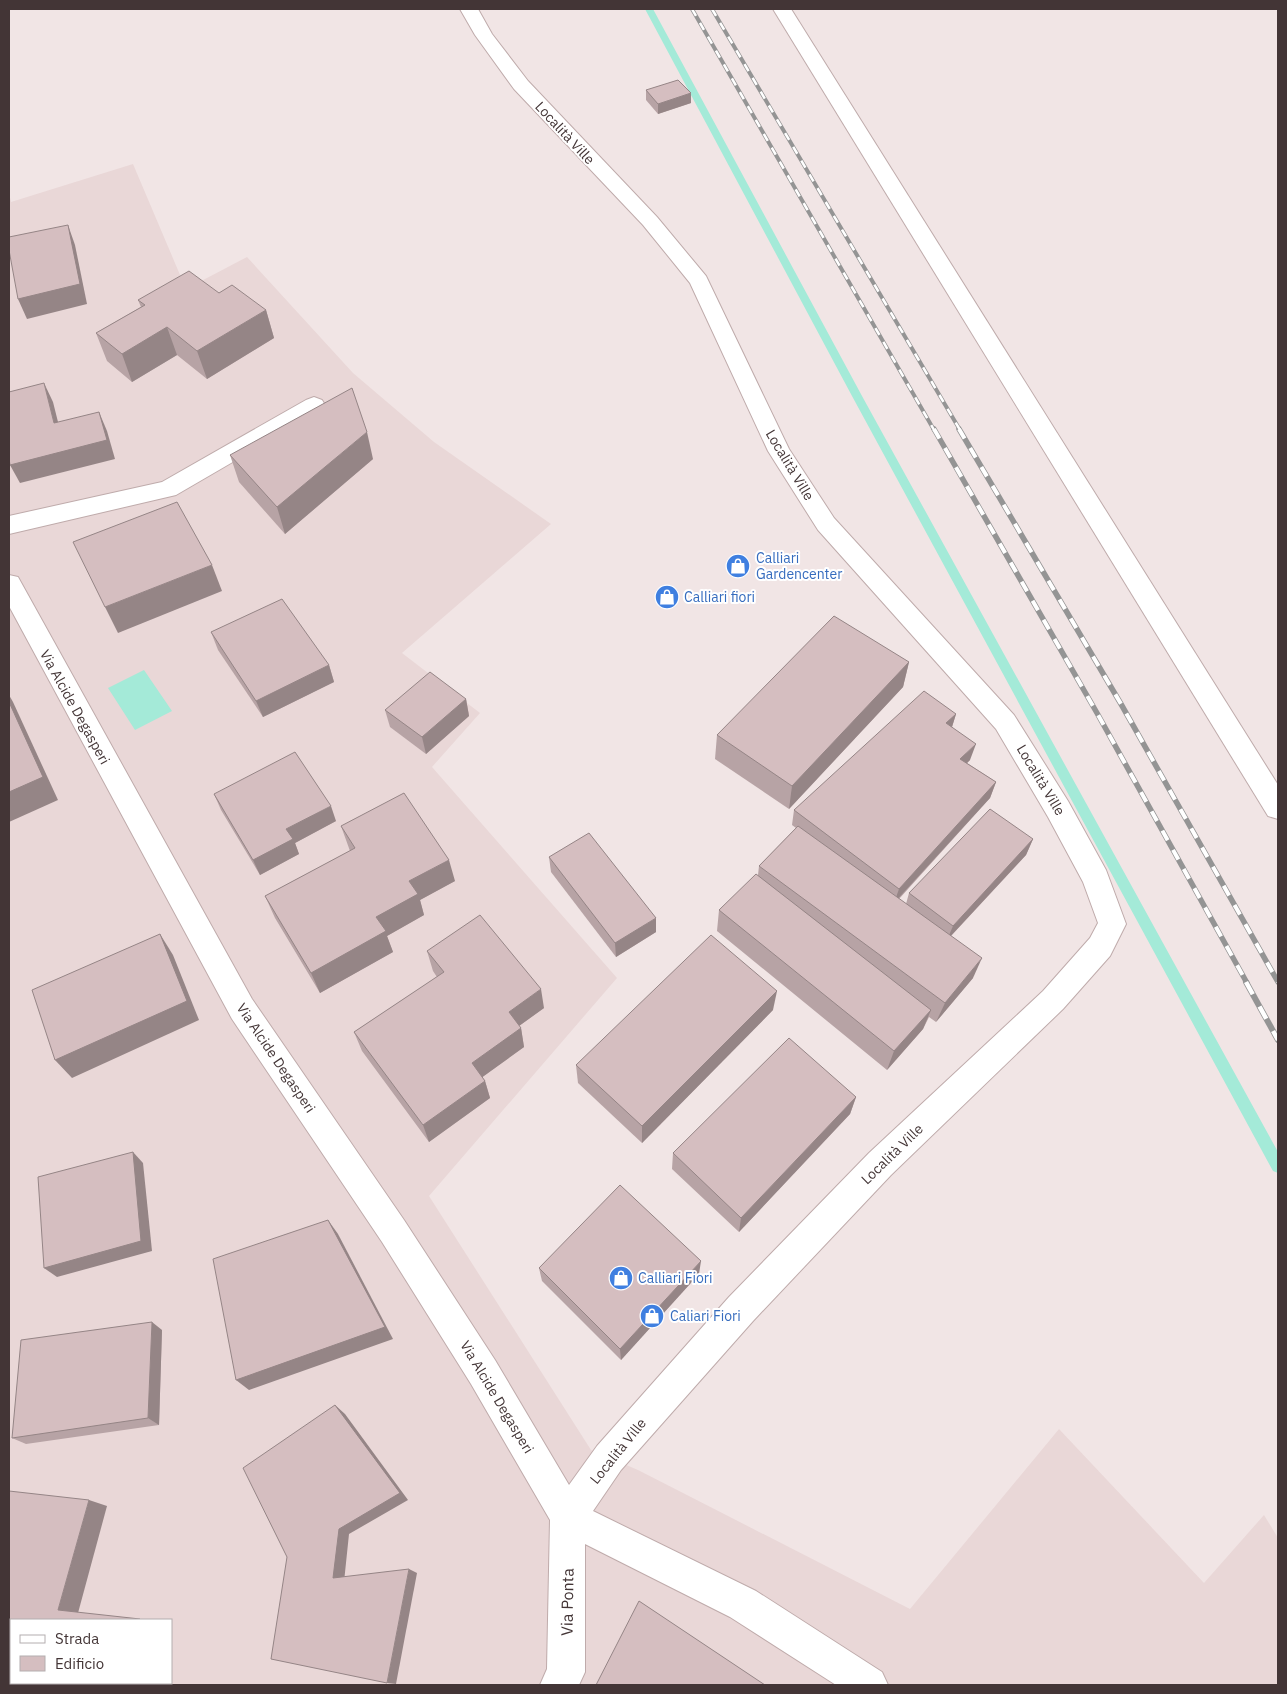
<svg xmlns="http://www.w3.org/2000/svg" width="1287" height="1694" viewBox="0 0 1287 1694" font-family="'IBM Plex Sans',sans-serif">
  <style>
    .residential { fill: #e9d7d7; fill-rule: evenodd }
    .water { fill: #a4ead8 }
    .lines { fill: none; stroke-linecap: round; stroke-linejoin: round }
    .stream { fill: #a4ead8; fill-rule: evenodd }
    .minor-casing { stroke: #bfabab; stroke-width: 2 }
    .minor { fill: #fff; fill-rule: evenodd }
    .rail-far2-casing { stroke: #949494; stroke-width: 4 }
    .rail-far1-casing { stroke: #949494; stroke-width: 5.5 }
    .rail-casing { stroke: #949494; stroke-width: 6 }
    .rail-far2 { stroke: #fff; stroke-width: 2.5; stroke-dasharray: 8; stroke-linecap: butt }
    .rail-far1 { stroke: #fff; stroke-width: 4; stroke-dasharray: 11; stroke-linecap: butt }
    .rail { stroke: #fff; stroke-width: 4.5; stroke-dasharray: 14; stroke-linecap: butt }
    .wall { fill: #b7a3a5 }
    .shaded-wall { fill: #958586 }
    .building { fill: #d5bec0; stroke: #958586 }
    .labels { text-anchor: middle; stroke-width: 4; stroke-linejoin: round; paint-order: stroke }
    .street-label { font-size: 14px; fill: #433536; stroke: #fff }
    .shop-label { font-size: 14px; fill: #366cbe; stroke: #fff; text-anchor: start }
    .near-street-label { font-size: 16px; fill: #433536; stroke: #fff }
  </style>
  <rect width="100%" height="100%" fill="#f1e5e5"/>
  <path class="residential" d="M 133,164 L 186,289 L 247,257 L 353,373 L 434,442 L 551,524 L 402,653 L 480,713 L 432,767 L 617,978 L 429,1196 L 591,1450 L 638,1470 L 910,1609 L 1059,1429 L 1204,1583 L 1264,1515 L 1278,1538 L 1278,1685 L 9,1685 L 9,193 L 11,202 ZM 11,1620 L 171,1620 L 171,1683 L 11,1683 Z"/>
  <path class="water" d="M 144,670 L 172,711 L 135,730 L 108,688 Z"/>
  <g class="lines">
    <path class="stream" d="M 645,9 L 653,9 L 862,396 L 1278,1152 L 1278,1173 L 1273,1171 L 852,396 Z"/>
    <g class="minor-casing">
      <g id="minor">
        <path d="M 460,9 L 478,9 L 492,34 L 528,81 L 657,217 L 706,276 L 789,449 L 834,518 L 1014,715 L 1068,801 L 1106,870 L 1126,924 L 1110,956 L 1063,1009 L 891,1175 L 753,1321 L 621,1470 L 593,1511 L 756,1591 L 882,1672 L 888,1685 L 836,1685 L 730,1617 L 585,1544 L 585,1672 L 579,1685 L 540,1685 L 547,1669 L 550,1520 L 471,1384 L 382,1242 L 232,1019 L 9,606 L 9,575 L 18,577 L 252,999 L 404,1220 L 495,1360 L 569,1485 L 597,1446 L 729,1297 L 869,1153 L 1043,991 L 1090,938 L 1098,923 L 1083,882 L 1048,817 L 996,729 L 818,530 L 768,451 L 690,283 L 643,225 L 514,89 L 475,35 Z"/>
        <path d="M 773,9 L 791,9 L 1278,785 L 1278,819 L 1268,816 Z"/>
        <path d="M 314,397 L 322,400 L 325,405 L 322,410 L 176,495 L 9,534 L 9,516 L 162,482 L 306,400 Z"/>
      </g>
    </g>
    <use href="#minor" class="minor"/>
    <g class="rail-far2-casing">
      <g id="rail-far2">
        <path d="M 692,9 L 934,430"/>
        <path d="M 712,9 L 960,430"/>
      </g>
    </g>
    <g class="rail-far1-casing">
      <g id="rail-far1">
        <path d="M 934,429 L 1097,713 L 1247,983"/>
        <path d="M 959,429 L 1121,704 L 1278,982"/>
      </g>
    </g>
    <g class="rail-casing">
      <path id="rail" d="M 1246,982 L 1278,1040"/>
    </g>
    <use href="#rail-far2" class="rail-far2"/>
    <use href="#rail-far1" class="rail-far1"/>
    <use href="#rail" class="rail"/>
  </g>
  <g class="wall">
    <path d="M 646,90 L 691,93 L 691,103 L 658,114 L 646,100 Z"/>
    <path d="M 219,293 L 266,310 L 274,338 L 207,379 L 177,355 L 132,382 L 107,361 L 96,333 L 141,307 L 138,300 Z"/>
    <path d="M 230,455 L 373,459 L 285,534 L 239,482 Z"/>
    <path d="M 211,632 L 329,665 L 334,682 L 263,717 L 218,650 Z"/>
    <path d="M 909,662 L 903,687 L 789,809 L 715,759 L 717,735 Z"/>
    <path d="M 466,699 L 469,716 L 426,754 L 390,727 L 385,710 Z"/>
    <path d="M 956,714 L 952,727 L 970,760 L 967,763 L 996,782 L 990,798 L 899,899 L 906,904 L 909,893 L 1033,839 L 1026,855 L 951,936 L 973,978 L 936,1022 L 929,1017 L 923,1029 L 887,1070 L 717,931 L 719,910 L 758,875 L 759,866 L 796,828 L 792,825 L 794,810 Z"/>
    <path d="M 214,794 L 336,821 L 295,843 L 299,854 L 260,875 L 221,810 Z"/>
    <path d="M 341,826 L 455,881 L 420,900 L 424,915 L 387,936 L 393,952 L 320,993 L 275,918 L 265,896 L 350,851 Z"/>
    <path d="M 549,857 L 656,932 L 616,957 L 551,872 Z"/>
    <path d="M 427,951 L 544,1008 L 519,1026 L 521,1028 L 524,1047 L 482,1077 L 485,1081 L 490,1098 L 429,1142 L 362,1051 L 354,1032 L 437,977 L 433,971 Z"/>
    <path d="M 773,1010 L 642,1143 L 578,1083 L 576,1065 Z"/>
    <path d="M 856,1097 L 850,1114 L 739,1232 L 672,1169 L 673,1153 Z"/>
    <path d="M 539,1268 L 699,1274 L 621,1360 L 542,1281 Z"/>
    <path d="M 162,1330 L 159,1425 L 26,1444 L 12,1438 Z"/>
  </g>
  <g class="shaded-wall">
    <path d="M 691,93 L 691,103 L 658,114 L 658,104 Z"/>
    <path d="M 68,225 L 75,245 L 87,304 L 27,319 L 18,299 Z"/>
    <path d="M 266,310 L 274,338 L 207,379 L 197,351 Z"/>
    <path d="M 167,327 L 177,355 L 132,382 L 122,354 Z"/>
    <path d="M 44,383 L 53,402 L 63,442 L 54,423 Z"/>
    <path d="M 99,412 L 107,431 L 115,459 L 20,483 L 10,465 Z"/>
    <path d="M 367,432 L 373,459 L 285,534 L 277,507 Z"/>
    <path d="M 212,565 L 222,591 L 118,633 L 105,607 Z"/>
    <path d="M 909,662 L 903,687 L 789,809 L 792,786 Z"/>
    <path d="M 329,665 L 334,682 L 263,717 L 256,701 Z"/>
    <path d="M 9,695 L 13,702 L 58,800 L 9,822 Z"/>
    <path d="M 466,699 L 469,716 L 426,754 L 422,737 Z"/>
    <path d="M 956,714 L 951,730 L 946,723 Z"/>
    <path d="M 976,744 L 970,760 L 955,775 L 960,759 Z"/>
    <path d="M 996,782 L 990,798 L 894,903 L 899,889 Z"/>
    <path d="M 331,806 L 336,821 L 295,843 L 299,854 L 260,875 L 253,860 L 286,829 Z"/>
    <path d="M 1033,839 L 1026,855 L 947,940 L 953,926 Z"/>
    <path d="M 449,860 L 455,881 L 420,900 L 424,915 L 387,936 L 393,952 L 320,993 L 311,973 L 376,917 L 409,881 Z"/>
    <path d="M 656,918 L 656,932 L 616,957 L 615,943 Z"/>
    <path d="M 160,934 L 173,955 L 199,1020 L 72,1078 L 55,1060 Z"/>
    <path d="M 982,958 L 973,978 L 936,1022 L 945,1003 Z"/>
    <path d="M 541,989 L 544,1008 L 512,1031 L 509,1012 Z"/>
    <path d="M 777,991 L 773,1010 L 642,1143 L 642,1126 Z"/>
    <path d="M 931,1010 L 923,1029 L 887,1070 L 894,1051 Z"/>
    <path d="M 521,1028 L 524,1047 L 477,1081 L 472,1063 Z"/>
    <path d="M 485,1081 L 490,1098 L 429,1142 L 423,1125 Z"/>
    <path d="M 856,1097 L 850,1114 L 739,1232 L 741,1218 Z"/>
    <path d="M 133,1152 L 143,1163 L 152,1251 L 57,1277 L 44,1268 Z"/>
    <path d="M 328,1220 L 338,1234 L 393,1339 L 249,1390 L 236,1380 Z"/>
    <path d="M 701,1261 L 699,1274 L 621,1360 L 620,1349 Z"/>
    <path d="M 152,1322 L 162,1330 L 159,1425 L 148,1418 Z"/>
    <path d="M 335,1405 L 345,1414 L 408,1500 L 349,1534 L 344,1582 L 333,1578 Z"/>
    <path d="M 89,1500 L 107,1506 L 78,1613 L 58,1610 Z"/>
    <path d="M 409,1569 L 417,1573 L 396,1684 L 387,1683 Z"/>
    <path d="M 124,1683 L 142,1683 L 142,1685 L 123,1685 Z"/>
  </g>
  <g class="building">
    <path d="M 678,80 L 691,93 L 658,104 L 646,90 Z"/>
    <path d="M 68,225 L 80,284 L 18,299 L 9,250 L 9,237 Z"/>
    <path d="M 189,271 L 219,293 L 232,285 L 266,310 L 197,351 L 167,327 L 122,354 L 96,333 L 145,305 L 138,300 Z"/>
    <path d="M 44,383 L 54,423 L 99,412 L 107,440 L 10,465 L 9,459 L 9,392 Z"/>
    <path d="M 352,388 L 367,432 L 277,507 L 230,455 Z"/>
    <path d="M 177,502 L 212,565 L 105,607 L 73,542 Z"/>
    <path d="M 282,599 L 329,665 L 256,701 L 211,632 Z"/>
    <path d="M 834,616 L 909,662 L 792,786 L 717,735 Z"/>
    <path d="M 430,672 L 466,699 L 422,737 L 385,710 Z"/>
    <path d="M 924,691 L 956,714 L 946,723 L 976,744 L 960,759 L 996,782 L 899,889 L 794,810 Z"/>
    <path d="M 9,702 L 43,777 L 9,792 Z"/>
    <path d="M 295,752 L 331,806 L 286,829 L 293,839 L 253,860 L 214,794 Z"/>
    <path d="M 404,793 L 449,860 L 409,881 L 418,894 L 376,917 L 386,931 L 311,973 L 265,896 L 355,848 L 341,826 Z"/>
    <path d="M 990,809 L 1033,839 L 953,926 L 909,893 Z"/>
    <path d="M 798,826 L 982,958 L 945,1003 L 759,866 Z"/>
    <path d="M 589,833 L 656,918 L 615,943 L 549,857 Z"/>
    <path d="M 756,874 L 931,1010 L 894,1051 L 719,910 Z"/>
    <path d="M 480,915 L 541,989 L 509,1012 L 521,1028 L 472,1063 L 485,1081 L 423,1125 L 354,1032 L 444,972 L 427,951 Z"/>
    <path d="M 160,934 L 187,1001 L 55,1060 L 32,990 Z"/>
    <path d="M 711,935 L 777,991 L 642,1126 L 576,1065 Z"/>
    <path d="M 789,1038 L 856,1097 L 741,1218 L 673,1153 Z"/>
    <path d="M 133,1152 L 141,1241 L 44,1268 L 38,1177 Z"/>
    <path d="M 620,1185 L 701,1261 L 620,1349 L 539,1268 Z"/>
    <path d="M 328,1220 L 385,1327 L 236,1380 L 213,1259 Z"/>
    <path d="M 152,1322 L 148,1418 L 12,1438 L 21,1340 Z"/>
    <path d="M 335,1405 L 400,1493 L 339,1529 L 333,1578 L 409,1569 L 387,1683 L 271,1659 L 287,1557 L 243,1468 Z"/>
    <path d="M 9,1491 L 89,1500 L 58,1610 L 140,1619 L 139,1620 L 11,1620 L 11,1683 L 124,1683 L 123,1685 L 9,1685 Z"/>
    <path d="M 639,1601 L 765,1685 L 596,1685 Z"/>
  </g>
  <defs>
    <g id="shop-disc" transform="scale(1.25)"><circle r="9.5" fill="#3f7fe0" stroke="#fff"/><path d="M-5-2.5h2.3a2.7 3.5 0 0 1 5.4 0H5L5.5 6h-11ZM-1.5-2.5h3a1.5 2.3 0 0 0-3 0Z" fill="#fff"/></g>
  </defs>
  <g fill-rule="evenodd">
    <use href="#shop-disc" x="738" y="566"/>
    <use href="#shop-disc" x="667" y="597"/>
    <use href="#shop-disc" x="621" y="1278"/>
    <use href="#shop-disc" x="652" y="1316"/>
  </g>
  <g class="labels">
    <g class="street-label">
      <text transform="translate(565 133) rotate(47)" y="5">Località Ville</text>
      <text transform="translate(790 465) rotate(59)" y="5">Località Ville</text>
      <text transform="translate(75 707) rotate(61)" y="5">Via Alcide Degasperi</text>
      <text transform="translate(1041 780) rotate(59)" y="5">Località Ville</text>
      <text transform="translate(276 1058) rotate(56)" y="5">Via Alcide Degasperi</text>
      <text transform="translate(892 1154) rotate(-44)" y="5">Località Ville</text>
      <text transform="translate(497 1397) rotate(59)" y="5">Via Alcide Degasperi</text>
      <text transform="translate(618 1451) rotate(-51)" y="5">Località Ville</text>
    </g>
    <g class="shop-label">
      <text x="756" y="563">Calliari<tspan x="756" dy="16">Gardencenter</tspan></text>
      <text x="684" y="602">Calliari fiori</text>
      <text x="638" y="1283">Calliari Fiori</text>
      <text x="670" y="1321">Caliari Fiori</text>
    </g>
    <g class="near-street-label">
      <text transform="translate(567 1602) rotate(-89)" y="6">Via Ponta</text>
    </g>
  </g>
  <rect width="1287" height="1694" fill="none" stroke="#433536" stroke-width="20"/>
  <rect x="10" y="1619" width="162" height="65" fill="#ffffff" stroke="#b4aeaf"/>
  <rect x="20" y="1635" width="25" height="8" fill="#ffffff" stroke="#b4aeaf"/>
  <text x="55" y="1644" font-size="15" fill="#433536">Strada</text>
  <rect x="20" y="1656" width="25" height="15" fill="#d5bec0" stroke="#b4aeaf"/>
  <text x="55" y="1669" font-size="15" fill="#433536">Edificio</text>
</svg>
